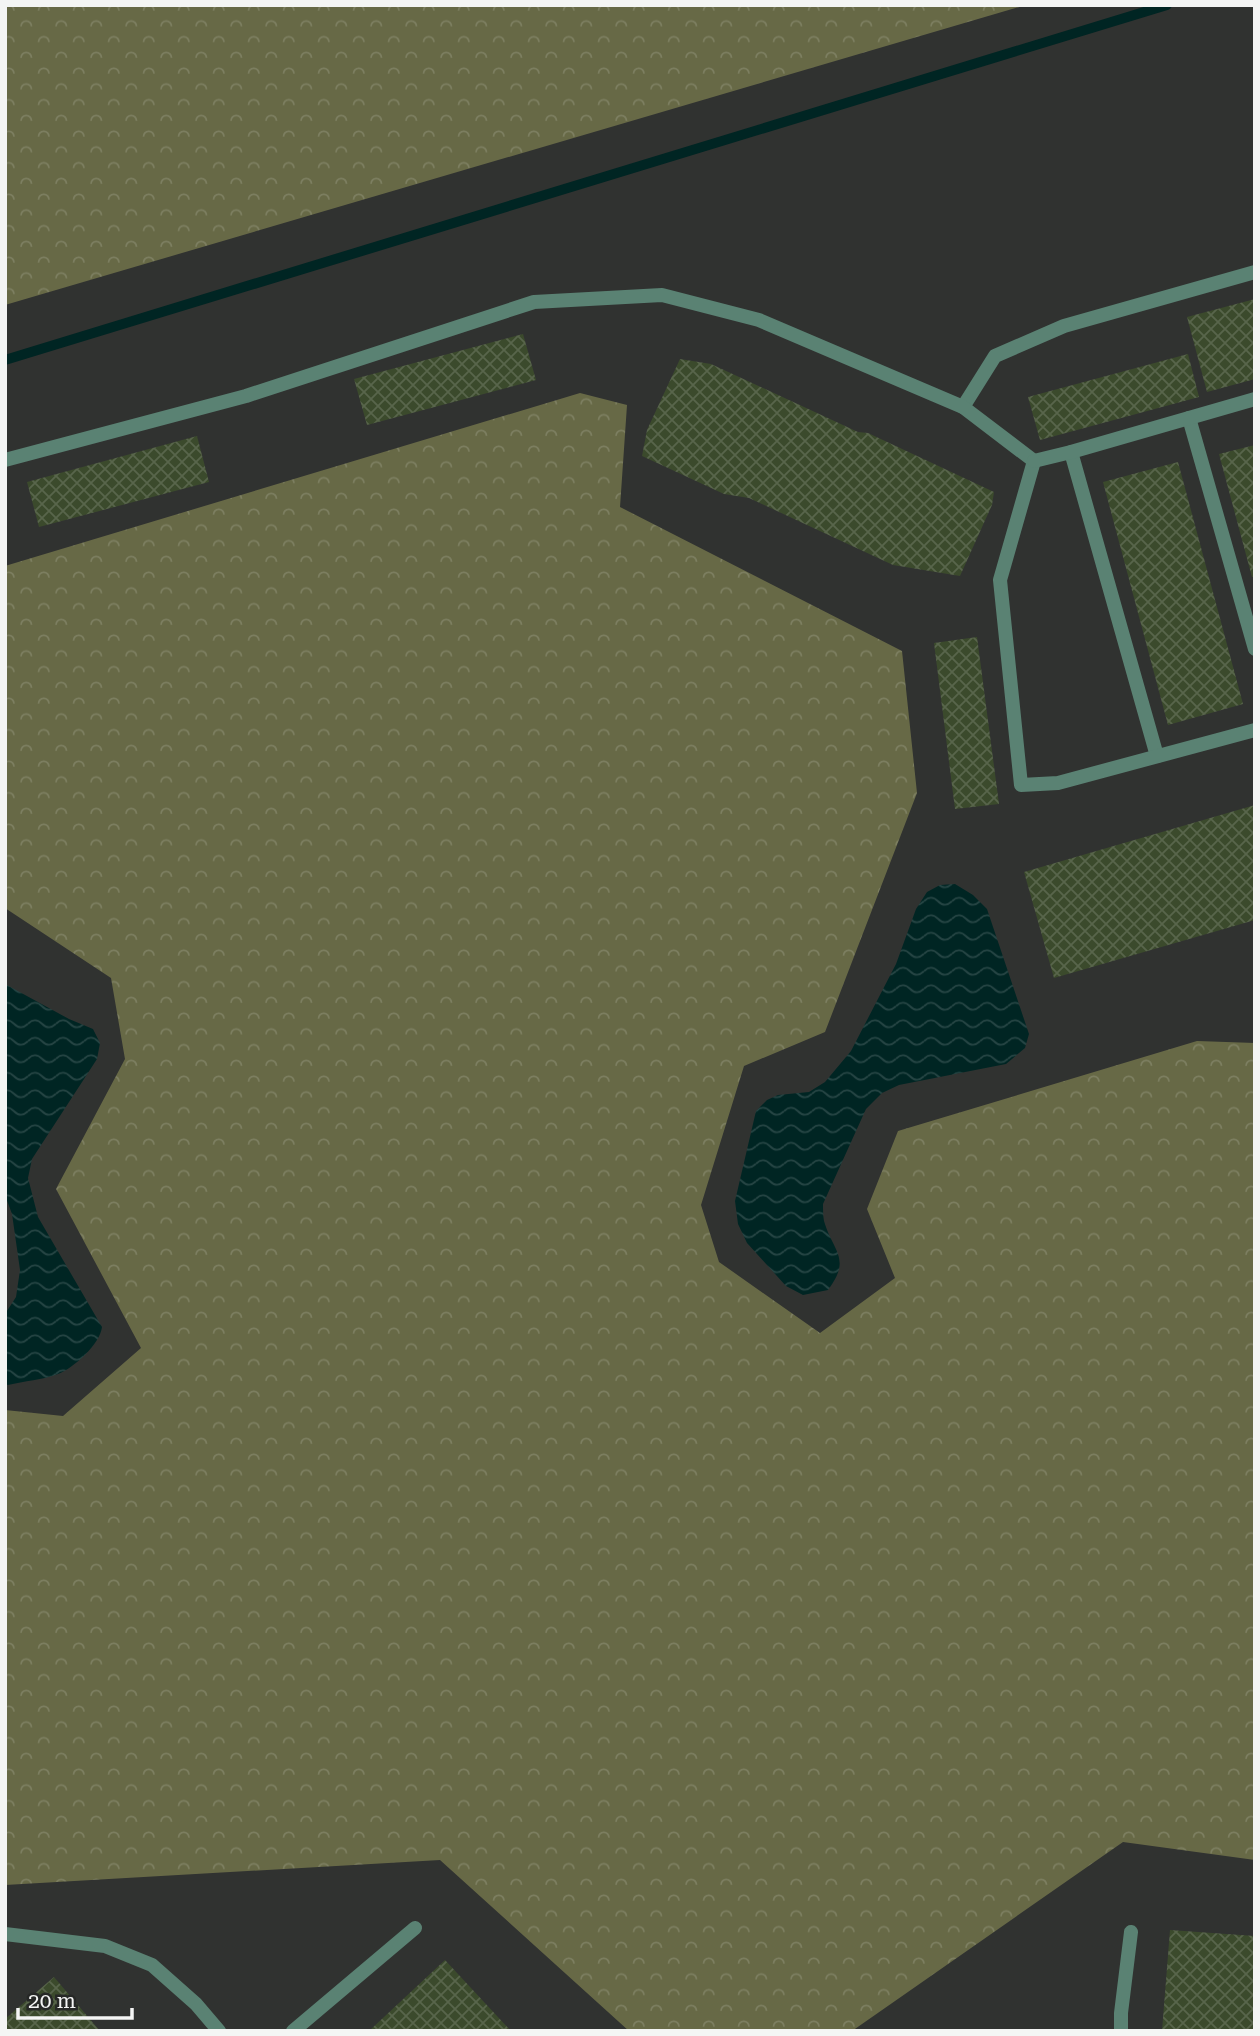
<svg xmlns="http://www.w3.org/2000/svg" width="1260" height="2036" viewBox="0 0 1260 2036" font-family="'Roboto Serif',serif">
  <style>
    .forest { fill: url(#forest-crowns) }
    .water { fill: url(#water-waves) }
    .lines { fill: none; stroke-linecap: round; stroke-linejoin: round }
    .stream { stroke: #002523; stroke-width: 10 }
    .building { fill: url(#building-cross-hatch) }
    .service { stroke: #5a8273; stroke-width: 14 }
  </style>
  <defs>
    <pattern id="forest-crowns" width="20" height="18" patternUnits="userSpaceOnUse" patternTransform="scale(1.75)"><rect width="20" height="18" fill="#676946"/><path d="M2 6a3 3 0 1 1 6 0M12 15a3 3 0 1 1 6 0" fill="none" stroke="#7d7f61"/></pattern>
    <pattern id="water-waves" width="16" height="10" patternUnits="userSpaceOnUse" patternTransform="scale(1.75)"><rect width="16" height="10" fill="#002523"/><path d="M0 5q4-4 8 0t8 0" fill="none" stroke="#264544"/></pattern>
    <pattern id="building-cross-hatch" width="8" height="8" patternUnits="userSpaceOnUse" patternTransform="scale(1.75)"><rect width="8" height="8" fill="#3b4a2c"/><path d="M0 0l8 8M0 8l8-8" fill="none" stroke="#58654b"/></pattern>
  </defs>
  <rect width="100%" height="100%" fill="#303230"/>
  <g class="forest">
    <path d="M 5,5 L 1026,5 L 5,305 Z"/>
    <path d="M 580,393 L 627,405 L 620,507 L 902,651 L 917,793 L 825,1032 L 744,1066 L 701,1205 L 719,1262 L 820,1333 L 895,1278 L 867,1209 L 898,1131 L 1197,1041 L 1255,1043 L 1255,1860 L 1123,1842 L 852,2031 L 629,2031 L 440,1860 L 5,1885 L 5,1410 L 63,1416 L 141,1348 L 56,1189 L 125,1059 L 111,978 L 5,908 L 5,566 Z"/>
  </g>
  <g class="water">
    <path d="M 955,884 L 973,895 L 987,909 L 1029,1034 L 1025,1048 L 1006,1064 L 899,1085 L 882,1093 L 866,1109 L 823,1204 C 823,1209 823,1216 824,1221 C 833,1252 852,1258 828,1290 L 803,1295 L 786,1286 L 747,1243 L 738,1224 L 735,1201 L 756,1111 L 767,1100 L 778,1095 L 809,1092 L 825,1082 L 851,1051 L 896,964 L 916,909 L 927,892 L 940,885 Z"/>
    <path d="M 5,984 L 69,1019 L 93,1029 L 100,1043 L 97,1059 L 32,1159 L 28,1178 L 38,1217 L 102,1327 C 100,1344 74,1368 58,1374 C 43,1380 24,1381 8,1385 L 5,1384 L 5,1314 L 16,1297 L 20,1270 L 12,1214 L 5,1195 Z"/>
  </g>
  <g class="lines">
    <path class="stream" d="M 5,360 L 1167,5"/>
  </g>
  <g class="building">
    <path d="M 1255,299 L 1255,379 L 1207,392 L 1187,317 Z"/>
    <path d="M 523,334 L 536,380 L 367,425 L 354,379 Z"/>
    <path d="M 1188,354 L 1199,397 L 1040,440 L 1028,397 Z"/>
    <path d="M 680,359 L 711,364 L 858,432 L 868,433 L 994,492 L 992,505 L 960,576 L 893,565 L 749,498 L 724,494 L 642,456 L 647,430 Z"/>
    <path d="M 197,436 L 209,482 L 39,527 L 27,482 Z"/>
    <path d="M 1255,445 L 1255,577 L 1252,577 L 1219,454 Z"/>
    <path d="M 1178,462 L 1243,704 L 1168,725 L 1103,482 Z"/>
    <path d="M 977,637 L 999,804 L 955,809 L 934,643 Z"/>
    <path d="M 1255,805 L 1255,920 L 1054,978 L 1024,872 Z"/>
    <path d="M 1170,1930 L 1255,1936 L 1255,2031 L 1162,2031 Z"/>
    <path d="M 445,1960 L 511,2031 L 369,2031 Z"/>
    <path d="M 54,1977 L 100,2031 L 5,2031 L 5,2019 Z"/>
  </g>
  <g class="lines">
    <g class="service">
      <path d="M 963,407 L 995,356 L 1064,326 L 1255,272"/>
      <path d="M 1189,418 L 1255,649"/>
      <path d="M 1071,452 L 1157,756"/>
      <path d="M 5,460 L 246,396 L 534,302 L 662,295 L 759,320 L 963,407 L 1034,461"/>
      <path d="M 1034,461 L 1000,580 L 1021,785 L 1058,783 L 1255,730"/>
      <path d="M 1034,461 L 1071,452 L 1255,399"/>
      <path d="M 5,1934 L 105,1946 L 152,1965 L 196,2004 L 219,2031"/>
      <path d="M 293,2031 L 415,1928"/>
      <path d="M 1121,2031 L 1121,2013 L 1131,1932"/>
    </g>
  </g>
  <rect width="1260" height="2036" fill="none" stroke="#f4f5f4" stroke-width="14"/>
  <path d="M18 2008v10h114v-10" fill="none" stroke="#f4f5f4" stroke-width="3.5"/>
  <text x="28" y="2008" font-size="21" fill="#f4f5f4" stroke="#262826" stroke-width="5" paint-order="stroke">20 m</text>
</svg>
